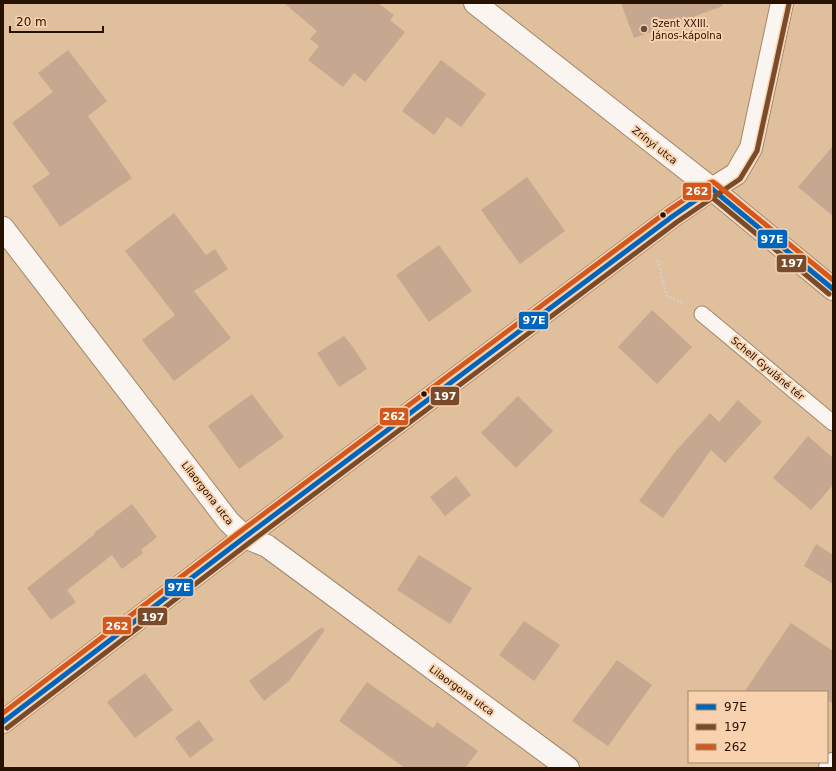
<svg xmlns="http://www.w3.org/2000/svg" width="836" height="771" viewBox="0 0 836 771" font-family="'DejaVu Sans',sans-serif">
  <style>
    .building { fill: #c6a891 }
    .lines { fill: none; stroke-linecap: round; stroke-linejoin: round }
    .service-casing { stroke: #a1876c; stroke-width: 17 }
    .minor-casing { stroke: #a1876c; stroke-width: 24 }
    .tertiary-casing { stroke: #a1876c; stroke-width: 24 }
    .secondary-casing { stroke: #a1876c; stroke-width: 24 }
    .path { stroke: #d8cdc2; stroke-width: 2.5; stroke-dasharray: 2 2; stroke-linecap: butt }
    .service { stroke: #faf5f0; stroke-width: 15 }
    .minor { stroke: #faf5f0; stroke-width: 22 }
    .tertiary { stroke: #faf5f0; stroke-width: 22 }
    .secondary { stroke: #faf5f0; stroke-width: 22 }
    .bus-1-casing { stroke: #f8d2ae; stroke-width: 8 }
    .bus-2-casing { stroke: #f8d2ae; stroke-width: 8 }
    .bus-3-casing { stroke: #f8d2ae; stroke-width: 8 }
    .bus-1 { stroke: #0065bd; stroke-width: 5 }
    .bus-2 { stroke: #7a4b2a; stroke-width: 5 }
    .bus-3 { stroke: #d4581d; stroke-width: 5 }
    .poi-dot { fill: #684e37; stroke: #f8d2ae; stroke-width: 1.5 }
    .bus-dot { fill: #271100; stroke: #f8d2ae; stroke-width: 1.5 }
    .labels { text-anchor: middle; stroke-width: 4; stroke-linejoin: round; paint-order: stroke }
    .poi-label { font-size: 10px; fill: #271100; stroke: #f8d2ae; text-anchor: start }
    .street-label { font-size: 10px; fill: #271100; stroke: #f8d2ae }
    .line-badge { stroke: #f8d2ae; stroke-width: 1.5 }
    .badge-label { font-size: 11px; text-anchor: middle; font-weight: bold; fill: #fff }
  </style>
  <rect width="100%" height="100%" fill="#e0bf9d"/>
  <g class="building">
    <path d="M 284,3 L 378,3 L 394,15 L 390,20 L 405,32 L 365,82 L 354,73 L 343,87 L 308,60 L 319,46 L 310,39 L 317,31 Z"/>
    <path d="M 621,3 L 722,3 L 723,6 L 634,38 Z"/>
    <path d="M 68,50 L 107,101 L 88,116 L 132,178 L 60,227 L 32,186 L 50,174 L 12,123 L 53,92 L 38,73 Z"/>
    <path d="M 441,60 L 486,94 L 461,127 L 447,117 L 434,135 L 402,111 Z"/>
    <path d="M 833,146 L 833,216 L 798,187 Z"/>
    <path d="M 527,177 L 565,231 L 520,264 L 481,210 Z"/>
    <path d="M 174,213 L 206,255 L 215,249 L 228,269 L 194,291 L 231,338 L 174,381 L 142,340 L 175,315 L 125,251 Z"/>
    <path d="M 439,245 L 472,291 L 429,322 L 396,275 Z"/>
    <path d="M 652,310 L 692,347 L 657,384 L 618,347 Z"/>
    <path d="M 344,336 L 353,347 L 367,369 L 339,387 L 317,353 Z"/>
    <path d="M 252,394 L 284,437 L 239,469 L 208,426 Z"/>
    <path d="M 518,396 L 553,431 L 516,468 L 481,433 Z"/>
    <path d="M 738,400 L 762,422 L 725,463 L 711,450 L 663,518 L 639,501 L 675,452 L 710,413 L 719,422 Z"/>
    <path d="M 808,436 L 833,458 L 833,485 L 811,510 L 773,478 Z"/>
    <path d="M 456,476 L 471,495 L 445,516 L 430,497 Z"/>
    <path d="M 132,504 L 157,537 L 141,550 L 143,553 L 122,569 L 112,555 L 67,590 L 76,602 L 51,620 L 27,588 L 95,534 L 94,533 Z"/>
    <path d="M 816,544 L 833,555 L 833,584 L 804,566 Z"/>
    <path d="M 419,555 L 472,588 L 450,624 L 397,590 Z"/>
    <path d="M 524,621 L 560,645 L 534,681 L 499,655 Z"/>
    <path d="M 791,623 L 833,651 L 833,704 L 827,700 L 827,692 L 744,692 Z"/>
    <path d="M 322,627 L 325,630 L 289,681 L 264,701 L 249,681 Z"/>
    <path d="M 617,660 L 652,685 L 608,746 L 572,721 Z"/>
    <path d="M 145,673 L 173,710 L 135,738 L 107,702 Z"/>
    <path d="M 367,682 L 433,728 L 437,722 L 478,751 L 465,768 L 405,768 L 339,721 Z"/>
    <path d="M 199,720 L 214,740 L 190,758 L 175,738 Z"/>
  </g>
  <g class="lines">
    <g class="service-casing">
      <path id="service" d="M 702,314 L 833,423"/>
    </g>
    <g class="minor-casing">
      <g id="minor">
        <path d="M 712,189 L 736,174 L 751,148 L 782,3"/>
        <path d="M 3,228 L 229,522 L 245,537 L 267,546 L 568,768"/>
        <path d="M 830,768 L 833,764"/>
      </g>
    </g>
    <g class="tertiary-casing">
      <path id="tertiary" d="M 3,722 L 245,537 L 673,216 L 712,189"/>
    </g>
    <g class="secondary-casing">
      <path id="secondary" d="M 475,3 L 712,189 L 833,289"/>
    </g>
    <path class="path" d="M 658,260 L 666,295 L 682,303"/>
    <use href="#service" class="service"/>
    <use href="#minor" class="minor"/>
    <use href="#tertiary" class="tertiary"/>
    <use href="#secondary" class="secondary"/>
    <g class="bus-1-casing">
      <g id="bus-1">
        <path d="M 712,189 L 833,289"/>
        <path d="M 3,722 L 245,537 L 673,216 L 712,189"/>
      </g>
    </g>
    <g class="bus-2-casing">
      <g id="bus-2">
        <path d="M 708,194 L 829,294"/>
        <path d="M 7,728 L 249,543 L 677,222 L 740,179 L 757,151 L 789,4"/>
      </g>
    </g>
    <g class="bus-3-casing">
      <path id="bus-3" d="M 3,713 L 241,531 L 669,210 L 709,183 L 713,182 L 716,184 L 833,280"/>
    </g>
    <use href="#bus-1" class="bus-1"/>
    <use href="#bus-2" class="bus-2"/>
    <use href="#bus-3" class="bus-3"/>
  </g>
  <circle class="poi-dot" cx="644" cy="29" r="4"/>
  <g class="bus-dot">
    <circle cx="663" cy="215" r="3.5"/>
    <circle cx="424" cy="394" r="3.5"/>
  </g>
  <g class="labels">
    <g class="poi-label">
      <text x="652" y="27">Szent XXIII.<tspan x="652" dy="12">János-kápolna</tspan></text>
    </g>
    <g class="street-label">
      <text transform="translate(655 145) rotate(38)" y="4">Zrínyi utca</text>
      <text transform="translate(768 368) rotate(40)" y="4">Schell Gyuláné tér</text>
      <text transform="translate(208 493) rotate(52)" y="4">Lilaorgona utca</text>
      <text transform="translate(462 690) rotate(36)" y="4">Lilaorgona utca</text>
    </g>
  </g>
  <g class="line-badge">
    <rect x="682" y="182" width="30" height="19" rx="4" fill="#d4581d"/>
    <rect x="757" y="229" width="31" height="20" rx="4" fill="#0065bd"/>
    <rect x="776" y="254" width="31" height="19" rx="4" fill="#7a4b2a"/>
    <rect x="518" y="311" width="31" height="19" rx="4" fill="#0065bd"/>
    <rect x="430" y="386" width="30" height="20" rx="4" fill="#7a4b2a"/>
    <rect x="379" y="407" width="30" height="19" rx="4" fill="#d4581d"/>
    <rect x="164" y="578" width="30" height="19" rx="4" fill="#0065bd"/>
    <rect x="137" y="607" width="31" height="19" rx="4" fill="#7a4b2a"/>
    <rect x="102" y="616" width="30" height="19" rx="4" fill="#d4581d"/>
  </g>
  <g class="badge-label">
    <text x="697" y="195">262</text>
    <text x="772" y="243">97E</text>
    <text x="792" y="267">197</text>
    <text x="534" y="324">97E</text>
    <text x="445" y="400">197</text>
    <text x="394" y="420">262</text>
    <text x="179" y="591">97E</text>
    <text x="153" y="621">197</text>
    <text x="117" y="630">262</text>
  </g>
  <rect width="836" height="771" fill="none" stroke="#271100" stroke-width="8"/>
  <rect x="688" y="691" width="140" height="72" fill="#f8d2ae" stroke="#a48568"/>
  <rect x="696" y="704" width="20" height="6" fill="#0065bd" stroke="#a48568"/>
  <text x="724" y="711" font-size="12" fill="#271100">97E</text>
  <rect x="696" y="724" width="20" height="6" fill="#7a4b2a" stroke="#a48568"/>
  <text x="724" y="731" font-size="12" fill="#271100">197</text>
  <rect x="696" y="744" width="20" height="6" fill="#d4581d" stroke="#a48568"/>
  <text x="724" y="751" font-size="12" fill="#271100">262</text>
  <path d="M10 26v6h93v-6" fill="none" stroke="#271100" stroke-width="2"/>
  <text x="16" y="26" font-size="12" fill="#271100" stroke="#f8d2ae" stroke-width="3" paint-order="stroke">20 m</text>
</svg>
